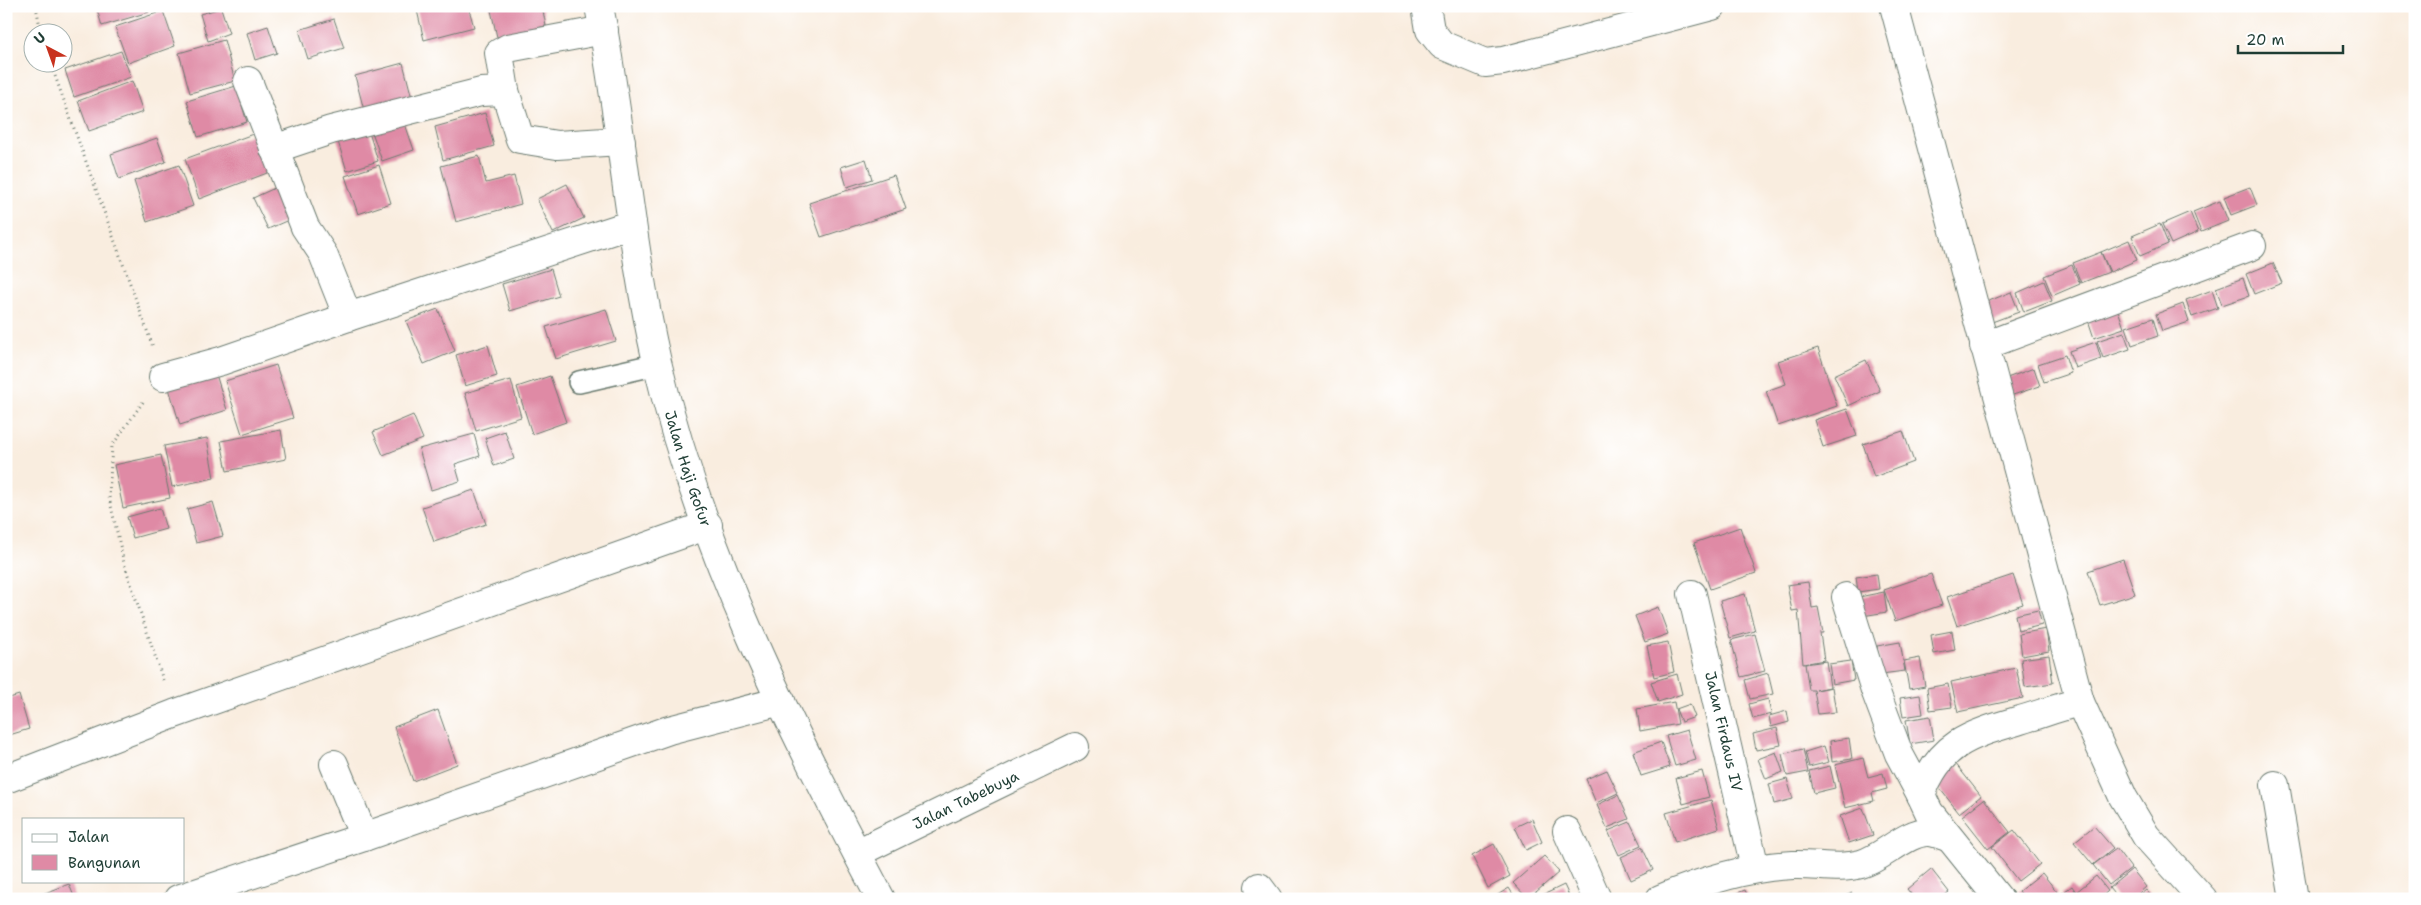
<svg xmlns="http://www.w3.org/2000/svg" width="2421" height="905" viewBox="0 0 2421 905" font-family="'Shantell Sans',sans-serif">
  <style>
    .building { fill: #df8aa5 }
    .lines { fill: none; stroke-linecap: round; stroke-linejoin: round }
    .lane-casing { stroke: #6b7b70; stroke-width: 24 }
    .street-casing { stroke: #6b7b70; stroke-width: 30 }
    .secondary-casing { stroke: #6b7b70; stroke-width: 30 }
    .path { stroke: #6b7b70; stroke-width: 3; stroke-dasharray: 1 4; stroke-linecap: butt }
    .lane { stroke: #fff; stroke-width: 21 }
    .street { stroke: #fff; stroke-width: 28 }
    .secondary { stroke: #fff; stroke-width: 28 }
    .labels { text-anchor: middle; stroke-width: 4.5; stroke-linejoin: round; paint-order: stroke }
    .street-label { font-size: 15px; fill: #1f3d34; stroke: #fff }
  </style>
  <rect width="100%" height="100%" fill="#fff"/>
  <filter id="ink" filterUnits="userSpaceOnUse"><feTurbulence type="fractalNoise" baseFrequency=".02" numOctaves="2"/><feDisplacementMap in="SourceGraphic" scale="10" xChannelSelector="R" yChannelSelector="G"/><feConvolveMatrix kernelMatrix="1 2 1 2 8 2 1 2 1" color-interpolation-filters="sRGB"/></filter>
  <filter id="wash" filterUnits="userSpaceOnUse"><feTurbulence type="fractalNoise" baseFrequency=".0096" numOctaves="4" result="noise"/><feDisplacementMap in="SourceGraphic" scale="20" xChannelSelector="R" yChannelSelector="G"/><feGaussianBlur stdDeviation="1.12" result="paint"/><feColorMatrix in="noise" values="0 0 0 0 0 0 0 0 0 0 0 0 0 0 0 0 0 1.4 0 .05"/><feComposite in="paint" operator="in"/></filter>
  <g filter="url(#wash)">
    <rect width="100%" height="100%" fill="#f9eddf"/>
    <g id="blocks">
      <g class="building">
        <path d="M 96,6 L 147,6 L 149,12 L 102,26 Z"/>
        <path d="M 416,6 L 468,6 L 474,27 L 424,40 Z"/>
        <path d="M 490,6 L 542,6 L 546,26 L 497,37 Z"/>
        <path d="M 221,8 L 229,33 L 208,41 L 200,14 Z"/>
        <path d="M 163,11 L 175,46 L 128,63 L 115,27 Z"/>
        <path d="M 334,19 L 344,48 L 308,59 L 299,30 Z"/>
        <path d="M 268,26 L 277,53 L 255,60 L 247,33 Z"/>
        <path d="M 224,40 L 235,81 L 190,93 L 179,53 Z"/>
        <path d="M 121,51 L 131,77 L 74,97 L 65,70 Z"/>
        <path d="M 403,63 L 413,102 L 365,114 L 355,76 Z"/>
        <path d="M 132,81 L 143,112 L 89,131 L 78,101 Z"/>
        <path d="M 236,86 L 247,122 L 198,137 L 187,101 Z"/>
        <path d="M 485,113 L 494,146 L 443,160 L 435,127 Z"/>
        <path d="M 402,115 L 414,150 L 382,161 L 370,126 Z"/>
        <path d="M 367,126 L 378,161 L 347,171 L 336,135 Z"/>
        <path d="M 261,131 L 275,170 L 199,199 L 185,159 Z"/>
        <path d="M 157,138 L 166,162 L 119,179 L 111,154 Z"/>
        <path d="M 479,156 L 486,183 L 514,176 L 521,204 L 456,222 L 441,166 Z"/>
        <path d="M 866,159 L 872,179 L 847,187 L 841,167 Z"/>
        <path d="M 179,165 L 193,206 L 147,222 L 134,181 Z"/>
        <path d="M 379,165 L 391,203 L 358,214 L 345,176 Z"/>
        <path d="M 894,175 L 906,209 L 821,237 L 809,203 Z"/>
        <path d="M 567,184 L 584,218 L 553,233 L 537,199 Z"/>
        <path d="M 279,186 L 293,218 L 268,229 L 253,198 Z"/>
        <path d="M 2250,187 L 2257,205 L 2231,215 L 2224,197 Z"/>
        <path d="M 2220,201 L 2228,221 L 2201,232 L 2193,212 Z"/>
        <path d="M 2190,212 L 2198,232 L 2171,244 L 2162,224 Z"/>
        <path d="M 2160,224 L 2168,244 L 2140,256 L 2132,236 Z"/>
        <path d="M 2129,240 L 2137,260 L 2110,272 L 2101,252 Z"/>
        <path d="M 2101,252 L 2109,272 L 2081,283 L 2073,263 Z"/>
        <path d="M 2273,263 L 2282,283 L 2254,294 L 2246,274 Z"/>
        <path d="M 2072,265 L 2080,284 L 2052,296 L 2044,276 Z"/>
        <path d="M 551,269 L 559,296 L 510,311 L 502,284 Z"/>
        <path d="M 2243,278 L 2249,296 L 2222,305 L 2216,288 Z"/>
        <path d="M 2044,281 L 2052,301 L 2024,312 L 2017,293 Z"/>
        <path d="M 2212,290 L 2218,308 L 2192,317 L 2186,300 Z"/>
        <path d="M 2011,292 L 2019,312 L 1992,322 L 1984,303 Z"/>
        <path d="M 2183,304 L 2189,322 L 2162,331 L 2156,314 Z"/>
        <path d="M 438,309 L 455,351 L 424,364 L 406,321 Z"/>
        <path d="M 606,309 L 616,341 L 556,359 L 546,327 Z"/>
        <path d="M 2118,310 L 2124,328 L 2094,338 L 2088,320 Z"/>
        <path d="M 2153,318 L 2158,336 L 2132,345 L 2126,327 Z"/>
        <path d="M 2124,332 L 2130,349 L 2103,358 L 2097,341 Z"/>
        <path d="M 2096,342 L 2101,359 L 2075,368 L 2069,351 Z"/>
        <path d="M 488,345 L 497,376 L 465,386 L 456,355 Z"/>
        <path d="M 1818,348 L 1837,406 L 1778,426 L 1766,391 L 1786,384 L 1778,361 Z"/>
        <path d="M 2065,355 L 2071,373 L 2044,382 L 2038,364 Z"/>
        <path d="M 1866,360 L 1880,391 L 1848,406 L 1834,375 Z"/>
        <path d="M 276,365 L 293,418 L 242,434 L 225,381 Z"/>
        <path d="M 2034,368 L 2040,386 L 2013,395 L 2007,378 Z"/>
        <path d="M 215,371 L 227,410 L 180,425 L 168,385 Z"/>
        <path d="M 550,376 L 566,422 L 532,434 L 517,387 Z"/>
        <path d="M 511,380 L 521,417 L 476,431 L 465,393 Z"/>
        <path d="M 1847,409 L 1857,436 L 1823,447 L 1814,420 Z"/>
        <path d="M 413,415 L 423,439 L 383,455 L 373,432 Z"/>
        <path d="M 281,430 L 286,459 L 227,471 L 221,441 Z"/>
        <path d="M 505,431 L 514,459 L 494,466 L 485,438 Z"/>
        <path d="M 1903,431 L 1914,462 L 1874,477 L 1863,444 Z"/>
        <path d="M 474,434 L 480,456 L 455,464 L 460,481 L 431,490 L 419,449 Z"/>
        <path d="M 207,438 L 214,478 L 172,487 L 164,446 Z"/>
        <path d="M 161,455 L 170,498 L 123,508 L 114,465 Z"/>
        <path d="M 474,490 L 486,524 L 434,542 L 422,507 Z"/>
        <path d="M 213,502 L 223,536 L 196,543 L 187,509 Z"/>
        <path d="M 160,508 L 166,529 L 133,538 L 127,517 Z"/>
        <path d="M 1740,527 L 1756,573 L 1710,589 L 1694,543 Z"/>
        <path d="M 2123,559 L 2135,594 L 2100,605 L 2088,571 Z"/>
        <path d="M 1877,574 L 1879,589 L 1858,592 L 1856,577 Z"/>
        <path d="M 1931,574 L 1942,605 L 1895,621 L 1884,590 Z"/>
        <path d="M 2013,575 L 2023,604 L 1957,626 L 1947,597 Z"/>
        <path d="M 1808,582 L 1812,608 L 1818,607 L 1823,633 L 1820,633 L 1824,660 L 1803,664 L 1798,610 L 1792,611 L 1787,585 Z"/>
        <path d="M 1884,592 L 1887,612 L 1862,616 L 1859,597 Z"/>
        <path d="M 1745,594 L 1755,631 L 1730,638 L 1720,601 Z"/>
        <path d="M 1658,607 L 1668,634 L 1645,642 L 1635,616 Z"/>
        <path d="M 2038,610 L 2042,625 L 2018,631 L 2015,615 Z"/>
        <path d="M 2046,629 L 2049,651 L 2022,656 L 2019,634 Z"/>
        <path d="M 1952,631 L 1955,650 L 1934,654 L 1931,635 Z"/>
        <path d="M 1755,634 L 1765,671 L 1741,677 L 1731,640 Z"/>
        <path d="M 1668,642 L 1674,672 L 1654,677 L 1647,646 Z"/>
        <path d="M 1900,642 L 1905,671 L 1881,674 L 1877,646 Z"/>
        <path d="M 2049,655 L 2053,683 L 2025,687 L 2021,659 Z"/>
        <path d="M 1920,658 L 1925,686 L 1909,689 L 1904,661 Z"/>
        <path d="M 1826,661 L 1830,687 L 1816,690 L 1832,687 L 1836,712 L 1818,714 L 1814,690 L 1809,690 L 1805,664 Z"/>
        <path d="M 1851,661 L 1854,680 L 1832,684 L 1829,664 Z"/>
        <path d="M 2016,668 L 2023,698 L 1958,712 L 1951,682 Z"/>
        <path d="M 1768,673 L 1773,694 L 1750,699 L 1745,680 Z"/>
        <path d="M 1677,674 L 1682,694 L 1658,702 L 1651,682 Z"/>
        <path d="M 1948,684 L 1952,707 L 1930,710 L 1927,688 Z"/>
        <path d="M 19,695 L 29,729 L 6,736 L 6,699 Z"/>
        <path d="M 1920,695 L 1923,714 L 1903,717 L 1900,698 Z"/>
        <path d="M 1768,699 L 1771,714 L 1753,719 L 1749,704 Z"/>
        <path d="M 1674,702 L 1678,724 L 1640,731 L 1637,709 Z"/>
        <path d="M 1690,704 L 1695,717 L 1681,722 L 1676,709 Z"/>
        <path d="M 438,710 L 457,764 L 413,781 L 394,727 Z"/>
        <path d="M 1787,711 L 1789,722 L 1771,727 L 1769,716 Z"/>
        <path d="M 1930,716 L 1934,740 L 1910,744 L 1906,720 Z"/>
        <path d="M 1777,728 L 1781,745 L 1756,750 L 1753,734 Z"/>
        <path d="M 1687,730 L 1696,760 L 1675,766 L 1666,736 Z"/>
        <path d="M 1849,738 L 1852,759 L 1832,762 L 1830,741 Z"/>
        <path d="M 1661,742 L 1670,767 L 1641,776 L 1633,752 Z"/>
        <path d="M 1824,746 L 1829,762 L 1809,767 L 1805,752 Z"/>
        <path d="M 1803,749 L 1808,772 L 1787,776 L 1782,754 Z"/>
        <path d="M 1776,752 L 1783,772 L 1766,779 L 1758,759 Z"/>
        <path d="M 1863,758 L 1868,777 L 1883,773 L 1887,789 L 1872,793 L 1874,801 L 1845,808 L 1835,765 Z"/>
        <path d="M 1955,763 L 1981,796 L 1959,813 L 1933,780 Z"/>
        <path d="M 1830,766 L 1835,788 L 1814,793 L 1809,771 Z"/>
        <path d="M 1607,770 L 1618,793 L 1596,803 L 1586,779 Z"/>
        <path d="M 1702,771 L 1709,797 L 1683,804 L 1676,778 Z"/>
        <path d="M 1787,779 L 1793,799 L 1774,804 L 1769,784 Z"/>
        <path d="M 1618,795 L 1629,819 L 1607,828 L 1597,805 Z"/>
        <path d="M 1984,799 L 2010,832 L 1988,849 L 1962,816 Z"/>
        <path d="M 1711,800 L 1719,828 L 1675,842 L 1666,813 Z"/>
        <path d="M 1863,808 L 1873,835 L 1849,843 L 1840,816 Z"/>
        <path d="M 1532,819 L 1542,842 L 1526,850 L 1515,827 Z"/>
        <path d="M 1630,822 L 1641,845 L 1619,855 L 1608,831 Z"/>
        <path d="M 2094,826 L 2113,848 L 2093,865 L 2074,842 Z"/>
        <path d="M 2014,830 L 2040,864 L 2018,881 L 1992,847 Z"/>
        <path d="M 1494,844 L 1510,876 L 1488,888 L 1472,856 Z"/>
        <path d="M 1642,847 L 1653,870 L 1631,880 L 1621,857 Z"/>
        <path d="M 2116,848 L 2131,868 L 2109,885 L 2093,865 Z"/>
        <path d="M 1544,856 L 1559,872 L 1528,899 L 1513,883 Z"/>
        <path d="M 1931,869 L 1949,892 L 1940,899 L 1915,899 L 1907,889 Z"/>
        <path d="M 2132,869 L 2146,887 L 2132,899 L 2118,899 L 2109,888 Z"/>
        <path d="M 2042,873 L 2058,893 L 2051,899 L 2025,899 L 2019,891 Z"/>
        <path d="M 2096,876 L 2108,891 L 2099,899 L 2065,899 L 2061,894 L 2072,886 L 2076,892 Z"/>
        <path d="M 69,884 L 75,899 L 38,899 L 37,896 Z"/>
        <path d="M 1564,885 L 1570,898 L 1545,899 L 1543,895 Z"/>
        <path d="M 1509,888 L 1516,899 L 1491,899 Z"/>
        <path d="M 1745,890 L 1749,899 L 1722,899 Z"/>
        <path d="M 2146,890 L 2154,899 L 2135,899 Z"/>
        <path d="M 1852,893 L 1854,899 L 1838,899 Z"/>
      </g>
    </g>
  </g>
  <g filter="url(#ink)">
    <use href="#blocks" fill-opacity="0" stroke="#6b7b70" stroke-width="1"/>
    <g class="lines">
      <g class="lane-casing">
        <path id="lane" d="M 579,382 L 658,364"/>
      </g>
      <g class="street-casing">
        <g id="street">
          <path d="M 1426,6 L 1430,30 L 1442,45 L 1485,63 L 1503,61 L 1712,6"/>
          <path d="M 1894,6 L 2080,702 L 2123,797 L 2146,836 L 2203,899"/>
          <path d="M 248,81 L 305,227 L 323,254 L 348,317 L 632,224"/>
          <path d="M 505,91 L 499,53 L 508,48 L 604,30"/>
          <path d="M 274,149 L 331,130 L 481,92 L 505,91 L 520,139 L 557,145 L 621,141"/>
          <path d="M 1984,346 L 2252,246"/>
          <path d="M 163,377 L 221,361 L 348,317"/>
          <path id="s1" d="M 1692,594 L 1755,868"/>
          <path d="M 1846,597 L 1875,690 L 1899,754 L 1921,795"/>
          <path d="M 334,764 L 364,837"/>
          <path d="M 6,779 L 174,714 L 708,525"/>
          <path d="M 2275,785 L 2294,899"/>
          <path d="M 1567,831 L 1597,899"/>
          <path id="s2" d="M 857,853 L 1075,747"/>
          <path d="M 1259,887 L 1268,899"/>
          <path d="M 178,899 L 364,837 L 669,730 L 781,701"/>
          <path d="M 1660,899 C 1702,881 1747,867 1793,865 C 1816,864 1839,870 1861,864 C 1883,858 1907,831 1929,832 C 1935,832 1942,836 1948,837"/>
          <path d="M 1999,899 L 1929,812 L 1921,795 C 1939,744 1969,735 2017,721 C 2038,715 2059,707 2080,702"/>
        </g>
      </g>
      <g class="secondary-casing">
        <g id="secondary">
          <path id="s3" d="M 599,6 C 622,124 630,245 657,362 C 701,551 790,728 881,899"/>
        </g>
      </g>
      <g class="path">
        <path d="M 36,6 L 41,32"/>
        <path d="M 50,62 L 153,347"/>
        <path d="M 143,402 L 112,446 L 109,497 L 124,563 L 164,683"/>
      </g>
      <use href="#lane" class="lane"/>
      <use href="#street" class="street"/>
      <use href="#secondary" class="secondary"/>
    </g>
  </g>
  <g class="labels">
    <g class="street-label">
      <text dy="5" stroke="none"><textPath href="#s3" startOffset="472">Jalan Haji Gofur</textPath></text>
      <text dy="5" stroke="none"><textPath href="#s1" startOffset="141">Jalan Firdaus IV</textPath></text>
      <text dy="5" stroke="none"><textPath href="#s2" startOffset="121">Jalan Tabebuya</textPath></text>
    </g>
  </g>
  <rect width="2421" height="905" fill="none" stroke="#fff" stroke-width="25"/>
  <rect x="22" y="818" width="162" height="65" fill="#ffffff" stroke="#a5b1ae"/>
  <rect x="32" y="834" width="25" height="8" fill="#ffffff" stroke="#a5b1ae"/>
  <text x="68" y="842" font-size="15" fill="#1f3d34">Jalan</text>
  <rect x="32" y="855" width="25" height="15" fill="#df8aa5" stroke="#a5b1ae"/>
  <text x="68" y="868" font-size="15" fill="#1f3d34">Bangunan</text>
  <g transform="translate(48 48) rotate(319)"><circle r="24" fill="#ffffff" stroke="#a5b1ae"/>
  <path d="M0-4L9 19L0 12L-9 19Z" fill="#c8321e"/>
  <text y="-8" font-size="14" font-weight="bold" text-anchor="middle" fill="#1f3d34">U</text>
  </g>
  <path d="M2238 45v8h105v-8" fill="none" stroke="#1f3d34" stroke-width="2.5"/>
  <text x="2246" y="45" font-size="15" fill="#1f3d34" stroke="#ffffff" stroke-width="4" paint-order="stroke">20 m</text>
</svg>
